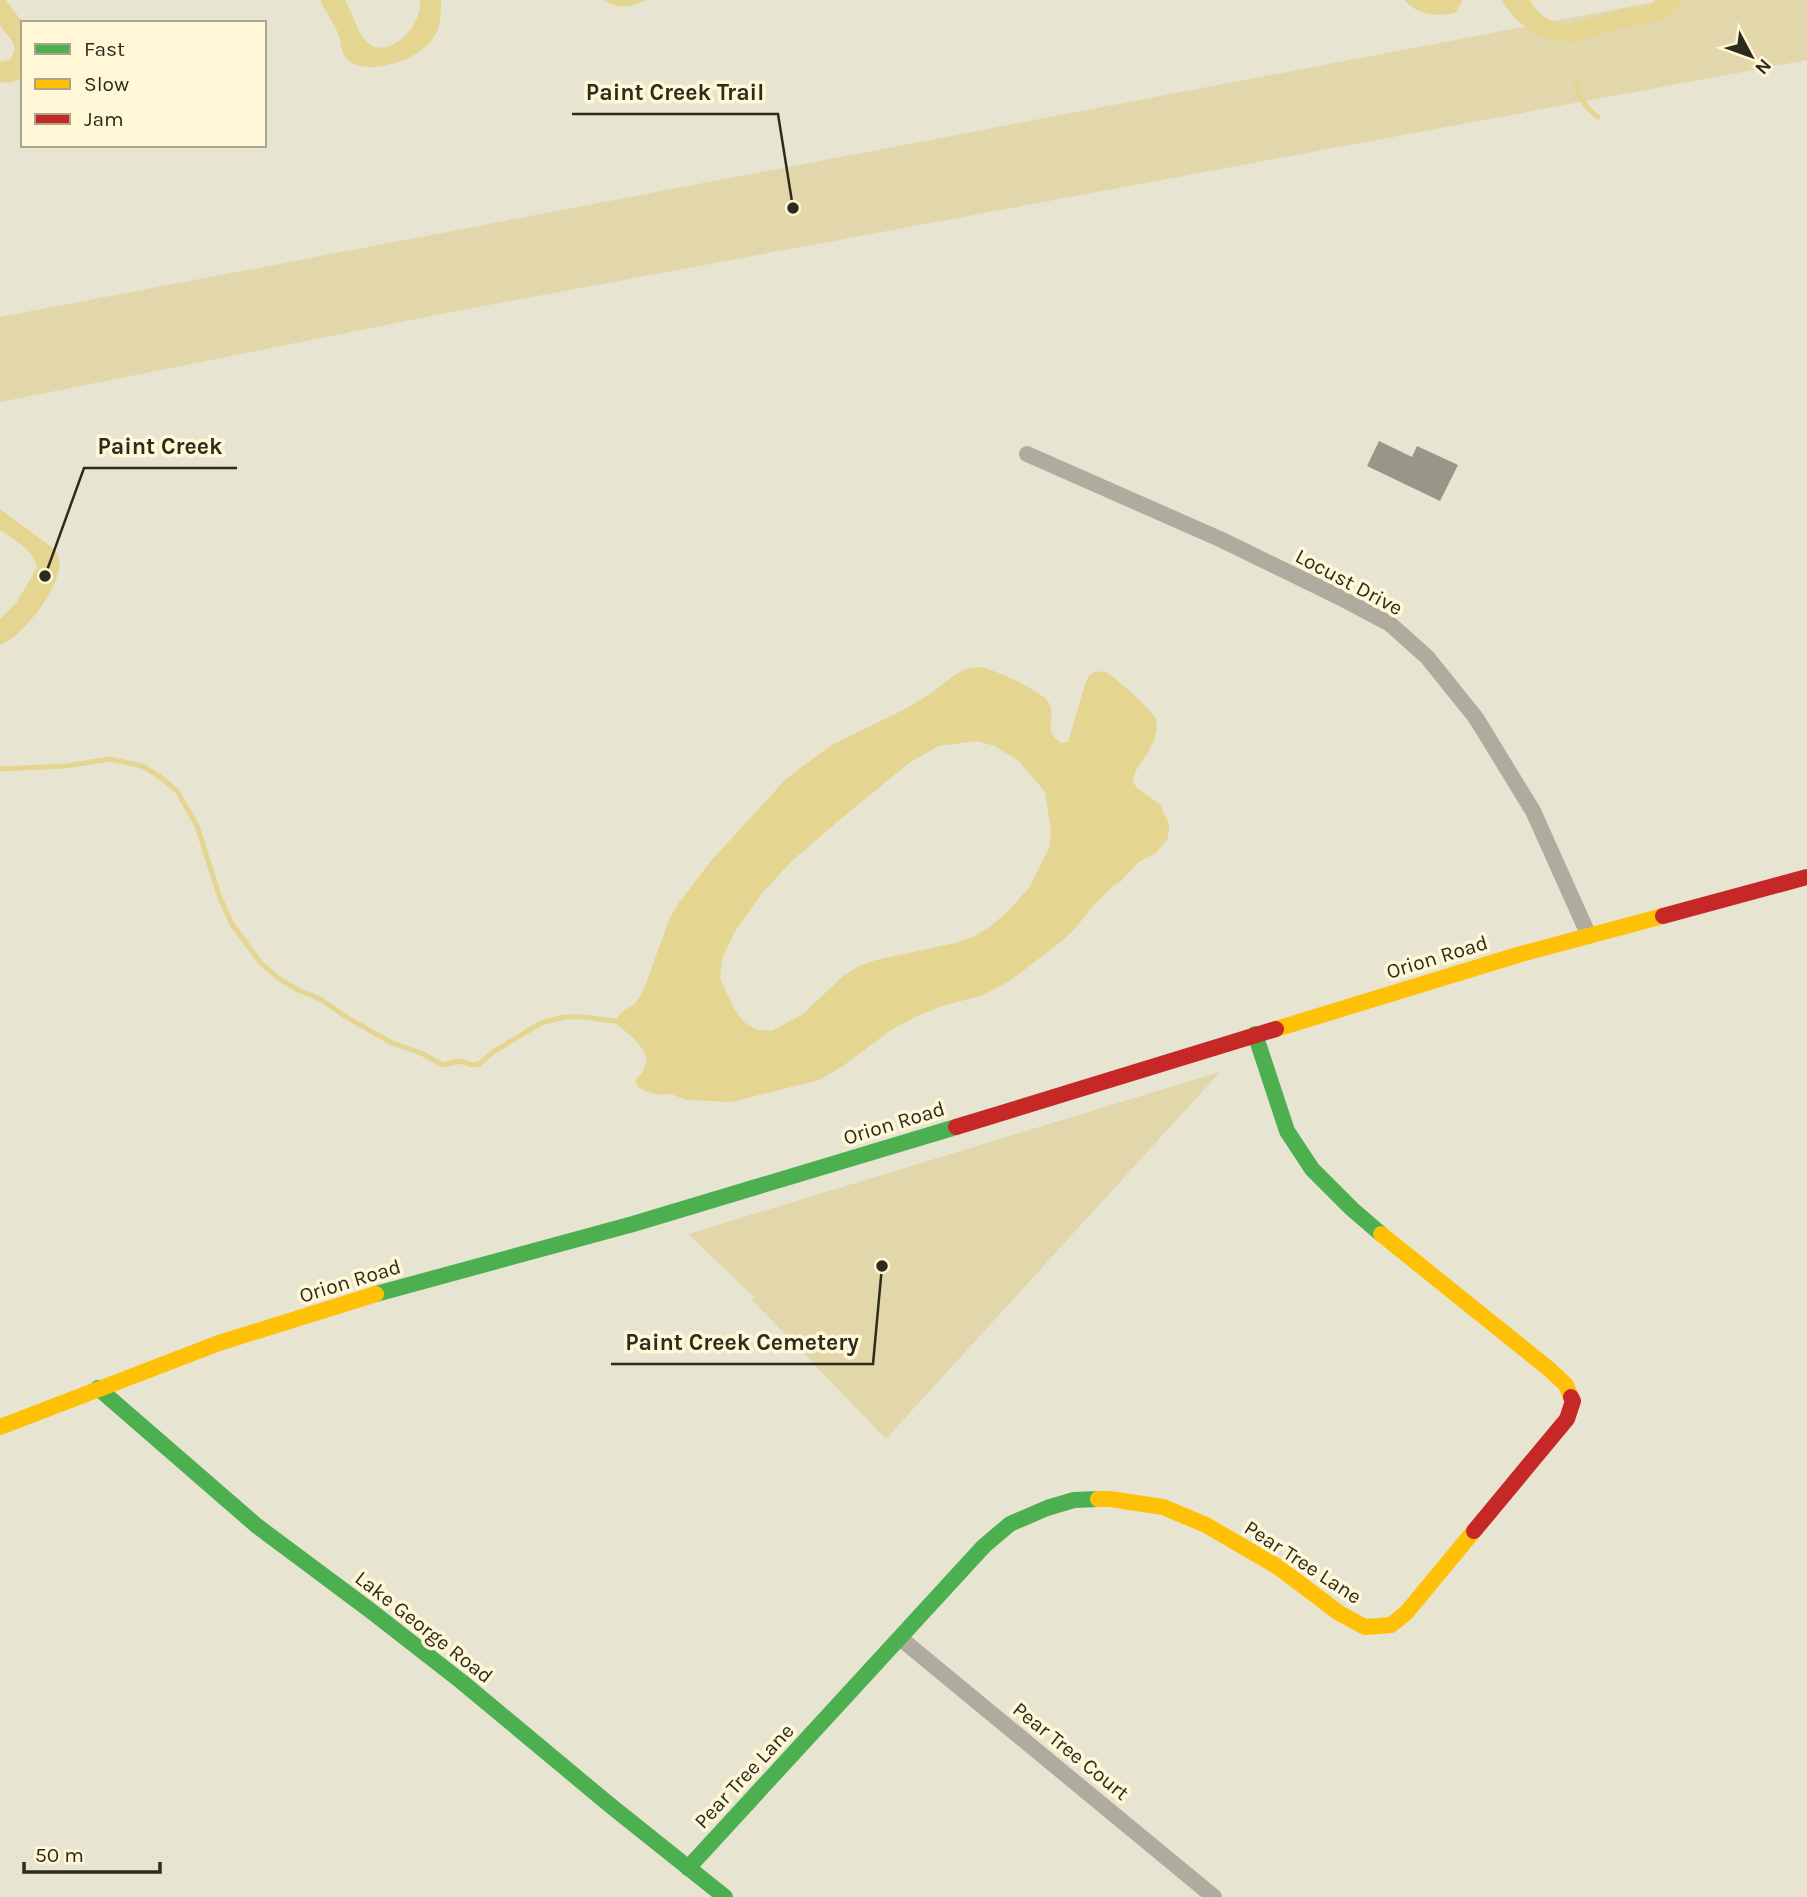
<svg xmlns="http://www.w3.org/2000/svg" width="1807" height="1897" viewBox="0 0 1807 1897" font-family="Karla,sans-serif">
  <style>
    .green { fill: #e1d7ab }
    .water { fill: #e4d590; fill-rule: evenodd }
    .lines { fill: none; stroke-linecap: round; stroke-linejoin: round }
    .stream { stroke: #e4d590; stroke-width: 5 }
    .building { fill: #999689 }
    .street { stroke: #afac9f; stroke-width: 16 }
    .fast { stroke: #4caf50; stroke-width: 16 }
    .slow { stroke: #ffc107; stroke-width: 16 }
    .jam { stroke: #c62828; stroke-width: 16 }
    .labels { text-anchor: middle; stroke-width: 7; stroke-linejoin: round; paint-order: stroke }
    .street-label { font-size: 21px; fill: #2d2b1e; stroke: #fff7d6 }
    .leader { fill: none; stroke: #2d2b1e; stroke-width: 2.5 }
    .callout-dot { fill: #2d2b1e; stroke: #fff7d6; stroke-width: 2.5 }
    .callout-label { font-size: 23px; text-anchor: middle; font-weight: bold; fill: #2d2b1e; stroke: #fff7d6; stroke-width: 7; stroke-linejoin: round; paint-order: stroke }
  </style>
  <rect width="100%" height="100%" fill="#e8e4d2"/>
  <g class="green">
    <path d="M 1665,0 L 1807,0 L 1807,60 L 446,313 L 0,402 L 0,317 Z"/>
    <path d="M 1220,1072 L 886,1439 L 752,1300 L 754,1297 L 688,1234 Z"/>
  </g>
  <g class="water">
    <path d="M 0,0 L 6,0 L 23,23 L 23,78 L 8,83 L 0,82 L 0,62 L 10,60 C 23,41 5,38 0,24 C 0,18 0,7 0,0 Z"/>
    <path d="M 320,0 L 345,0 C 354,14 356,32 368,43 C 389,61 424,24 420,0 L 441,0 C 441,15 441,29 431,41 C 417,60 366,78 347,59 C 342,54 341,46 340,39 C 336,25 326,13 320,0 Z"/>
    <path d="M 603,0 L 647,0 C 630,7 619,10 603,0 Z"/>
    <path d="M 1404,0 L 1463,0 L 1455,13 C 1435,17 1418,15 1404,0 Z"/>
    <path d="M 1502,0 L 1530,0 C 1539,16 1551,24 1569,25 L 1626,9 L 1648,7 L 1655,0 L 1684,0 C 1663,27 1652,22 1622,28 C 1609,31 1597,37 1585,40 C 1550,48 1519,29 1502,0 Z"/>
    <path d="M 0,509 L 54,549 C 55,551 59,556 59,558 C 65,583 23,637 0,645 L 0,619 L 16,603 L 37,568 C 33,549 15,540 0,530 Z"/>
    <path d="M 981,667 C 995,670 1043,691 1049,703 C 1057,720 1041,728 1061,743 L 1068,742 L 1086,681 C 1092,671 1097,670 1108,673 C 1118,681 1152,708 1156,720 C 1159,730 1153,744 1148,752 C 1142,762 1134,769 1133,782 L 1137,788 L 1160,804 L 1169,824 L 1169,832 L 1167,840 L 1156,853 L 1139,862 L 1120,882 L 1113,886 L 1093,906 L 1074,930 L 1062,941 L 1008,982 L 983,995 L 942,1006 L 917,1016 L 891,1030 L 843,1066 L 819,1080 L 731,1102 L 688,1100 L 670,1094 L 661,1095 L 648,1092 L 638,1087 L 635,1081 L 643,1071 L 647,1059 C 641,1042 629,1034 615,1023 C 618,1013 625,1011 633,1005 C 638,1001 641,995 644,989 L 670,917 L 678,904 L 710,862 L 786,779 L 830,746 L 907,708 L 930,694 L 956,674 L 966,669 ZM 977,741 L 995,746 L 1019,761 L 1045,792 L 1051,832 L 1049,848 L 1029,888 L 1009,910 L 991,926 L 973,937 L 955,943 L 876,960 L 857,967 L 843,976 L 803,1014 L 772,1031 L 757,1030 L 745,1023 L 734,1009 L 720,978 L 722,959 L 734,933 L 762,893 L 793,860 L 837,822 L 909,763 L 939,746 Z"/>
  </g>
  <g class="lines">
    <g class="stream">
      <path d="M 1576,83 C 1580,99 1585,107 1598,117"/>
      <path d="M 0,769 L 66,766 L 110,759 L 142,766 L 159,776 L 177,791 L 197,826 L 220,898 L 232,924 L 260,962 L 278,978 L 298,990 L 320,999 L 348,1018 L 392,1043 L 421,1053 L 443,1065 L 459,1061 L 473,1065 L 479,1064 L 493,1052 L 541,1023 L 564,1017 L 583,1017 L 615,1021"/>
    </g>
  </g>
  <path class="building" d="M 1379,441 L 1412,457 L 1417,446 L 1458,465 L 1440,501 L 1367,466 Z"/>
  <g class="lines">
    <g class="street">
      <path d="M 1027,454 L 1222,540 L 1337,596 L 1390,624 L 1427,657 L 1476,718 L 1533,811 L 1589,936"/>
      <path d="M 900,1638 L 1214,1897"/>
    </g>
    <g class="fast">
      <path d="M 1255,1034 L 1287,1131 L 1312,1169 L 1352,1209 L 1381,1234"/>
      <path d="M 376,1294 L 633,1224 L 956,1127"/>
      <path d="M 98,1388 L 257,1526 L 371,1611 L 462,1682 L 611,1806 L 725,1897"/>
      <path d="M 688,1868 L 984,1546 L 1010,1524 L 1047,1508 L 1074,1500 L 1098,1499"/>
    </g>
    <g class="slow">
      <path d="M 1276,1029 L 1521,954 L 1663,916"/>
      <path d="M 1381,1234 L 1549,1369 L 1566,1385 L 1571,1397"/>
      <path d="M 0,1427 L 219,1343 L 376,1294"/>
      <path d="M 1098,1499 L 1110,1499 L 1163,1507 L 1206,1525 L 1278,1567 L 1339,1613 L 1365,1627 L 1391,1625 L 1406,1613 L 1474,1531"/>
    </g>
    <g class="jam">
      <path d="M 1663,916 L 1807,877"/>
      <path d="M 956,1127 L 1276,1029"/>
      <path d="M 1474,1531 L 1567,1419 L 1573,1401 L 1571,1397"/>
    </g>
  </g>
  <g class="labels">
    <g class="street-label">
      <text transform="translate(1349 582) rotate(28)" y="7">Locust Drive</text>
      <text transform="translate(1437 957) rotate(-17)" y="7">Orion Road</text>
      <text transform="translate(894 1123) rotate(-17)" y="7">Orion Road</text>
      <text transform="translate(350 1281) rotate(-17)" y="7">Orion Road</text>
      <text transform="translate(1303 1562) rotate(33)" y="7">Pear Tree Lane</text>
      <text transform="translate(424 1627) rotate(38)" y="7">Lake George Road</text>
      <text transform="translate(1071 1751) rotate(39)" y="7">Pear Tree Court</text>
      <text transform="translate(744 1776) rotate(-47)" y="7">Pear Tree Lane</text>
    </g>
  </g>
  <path class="leader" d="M793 208L778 114H572M45 576L84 468H237M882 1266L873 1364H611"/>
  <g class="callout-dot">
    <circle cx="793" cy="208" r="7"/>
    <circle cx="45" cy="576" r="7"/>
    <circle cx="882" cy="1266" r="7"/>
  </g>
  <g class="callout-label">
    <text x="675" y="100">Paint Creek Trail</text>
    <text x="160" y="454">Paint Creek</text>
    <text x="742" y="1350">Paint Creek Cemetery</text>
  </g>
  <rect x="21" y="21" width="245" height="126" fill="#fff7d6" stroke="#aba58c" stroke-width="2"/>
  <rect x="35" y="44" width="35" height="10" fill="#4caf50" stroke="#aba58c" stroke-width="2"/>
  <text x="84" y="56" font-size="21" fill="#2d2b1e">Fast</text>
  <rect x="35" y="79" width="35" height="10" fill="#ffc107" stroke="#aba58c" stroke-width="2"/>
  <text x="84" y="91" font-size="21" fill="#2d2b1e">Slow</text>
  <rect x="35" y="114" width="35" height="10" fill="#c62828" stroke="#aba58c" stroke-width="2"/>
  <text x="84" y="126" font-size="21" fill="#2d2b1e">Jam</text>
  <g transform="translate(1751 56) rotate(131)" stroke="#fff7d6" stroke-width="5" paint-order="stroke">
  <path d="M0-5L12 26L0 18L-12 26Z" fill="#2d2b1e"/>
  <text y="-10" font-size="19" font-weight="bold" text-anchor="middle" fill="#2d2b1e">N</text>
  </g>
  <path d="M24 1862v10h136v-10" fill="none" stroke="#2d2b1e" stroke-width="3.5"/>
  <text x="35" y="1862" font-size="21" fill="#2d2b1e" stroke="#fff7d6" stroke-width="5" paint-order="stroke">50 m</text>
</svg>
